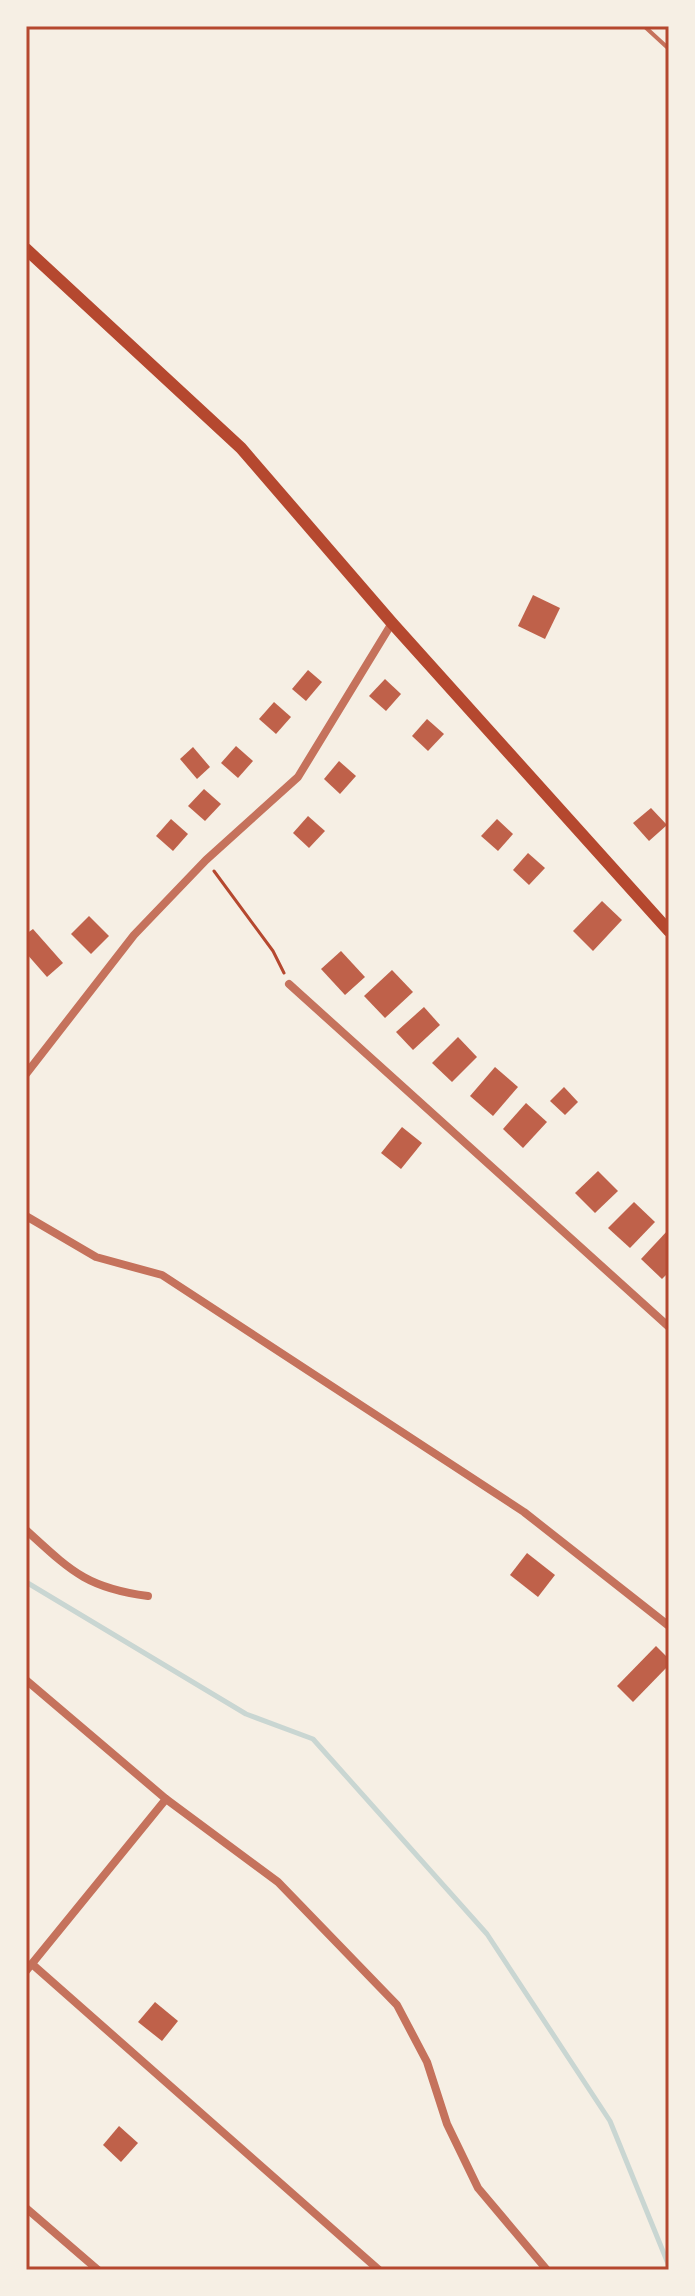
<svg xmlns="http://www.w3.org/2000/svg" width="695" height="2296" viewBox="0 0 695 2296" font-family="'Fira Sans Condensed',sans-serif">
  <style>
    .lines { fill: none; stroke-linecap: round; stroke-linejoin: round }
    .stream { stroke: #c9d6d2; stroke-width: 5 }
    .building { fill: #bf614a }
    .path { stroke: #b5482f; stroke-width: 3 }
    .service { stroke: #c5725c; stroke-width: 4 }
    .minor { stroke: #c5725c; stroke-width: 8 }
    .secondary { stroke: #b5482f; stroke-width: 12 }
    .neatline { fill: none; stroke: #b5482f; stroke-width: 3 }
  </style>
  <rect width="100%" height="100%" fill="#f6efe4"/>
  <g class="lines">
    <path class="stream" d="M 26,1582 L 246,1714 L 313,1739 L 487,1934 L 610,2121 L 669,2266"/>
  </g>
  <g class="building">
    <path d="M 533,595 L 560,608 L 545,639 L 518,626 Z"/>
    <path d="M 308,670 L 322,682 L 306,701 L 292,689 Z"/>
    <path d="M 385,679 L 401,694 L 386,711 L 369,696 Z"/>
    <path d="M 274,702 L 291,717 L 276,734 L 259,719 Z"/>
    <path d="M 427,719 L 444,734 L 428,751 L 412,736 Z"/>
    <path d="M 236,746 L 253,761 L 238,778 L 221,763 Z"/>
    <path d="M 193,747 L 210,767 L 197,779 L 180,759 Z"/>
    <path d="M 339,761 L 356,776 L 340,794 L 324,779 Z"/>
    <path d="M 204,789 L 221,804 L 205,821 L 188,806 Z"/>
    <path d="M 651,808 L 667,825 L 649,841 L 633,823 Z"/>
    <path d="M 308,816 L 325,831 L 309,848 L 293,833 Z"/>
    <path d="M 171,819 L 188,834 L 173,851 L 156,836 Z"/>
    <path d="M 497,819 L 513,834 L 498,851 L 481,836 Z"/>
    <path d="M 528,853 L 545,868 L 529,885 L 513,870 Z"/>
    <path d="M 602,901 L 622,920 L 593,951 L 573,931 Z"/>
    <path d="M 89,916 L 109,936 L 91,954 L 71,934 Z"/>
    <path d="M 33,929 L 63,963 L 47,977 L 26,953 L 26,934 Z"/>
    <path d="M 341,951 L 365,977 L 345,995 L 321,969 Z"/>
    <path d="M 392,970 L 413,992 L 385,1018 L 364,996 Z"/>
    <path d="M 424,1007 L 440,1025 L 413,1050 L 396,1032 Z"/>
    <path d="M 458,1037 L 477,1057 L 452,1082 L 432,1063 Z"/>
    <path d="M 495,1067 L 518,1087 L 493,1116 L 470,1096 Z"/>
    <path d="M 564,1087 L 578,1102 L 565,1115 L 550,1101 Z"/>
    <path d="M 526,1103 L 547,1122 L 523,1148 L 503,1129 Z"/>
    <path d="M 402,1127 L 422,1143 L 401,1169 L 381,1153 Z"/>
    <path d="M 598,1171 L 618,1191 L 595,1213 L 575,1193 Z"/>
    <path d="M 634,1202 L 655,1222 L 630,1248 L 608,1228 Z"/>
    <path d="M 669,1229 L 669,1272 L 662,1279 L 641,1259 Z"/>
    <path d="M 527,1553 L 555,1575 L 538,1597 L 510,1575 Z"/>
    <path d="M 656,1646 L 669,1659 L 669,1665 L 633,1702 L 617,1686 Z"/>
    <path d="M 155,2002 L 178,2021 L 162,2041 L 138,2022 Z"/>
    <path d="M 119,2126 L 138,2143 L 121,2162 L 103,2145 Z"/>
  </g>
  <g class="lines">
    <path class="path" d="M 214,871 L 273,951 L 284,973"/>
    <path class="service" d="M 644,26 L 669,49"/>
    <g class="minor">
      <path d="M 289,984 L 669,1327"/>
      <path d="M 26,1074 L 134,935 L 206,860 L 298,777 L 392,623"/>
      <path d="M 26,1216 L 96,1257 L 162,1275 L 524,1512 L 669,1626"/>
      <path d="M 26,1530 C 70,1570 86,1588 148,1596"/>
      <path d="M 26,1680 L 166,1799 L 278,1882 L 397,2005 L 427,2062 L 447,2124 L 478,2188 L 547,2270"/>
      <path d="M 32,1964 L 379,2270"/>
      <path d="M 26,1971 L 166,1799"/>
      <path d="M 26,2208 L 98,2270"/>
    </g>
    <path class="secondary" d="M 26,249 L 241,448 L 392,623 L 669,931"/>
  </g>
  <rect width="695" height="2296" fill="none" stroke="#f6efe4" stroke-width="56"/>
  <rect x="28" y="28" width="639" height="2240" class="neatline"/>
</svg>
